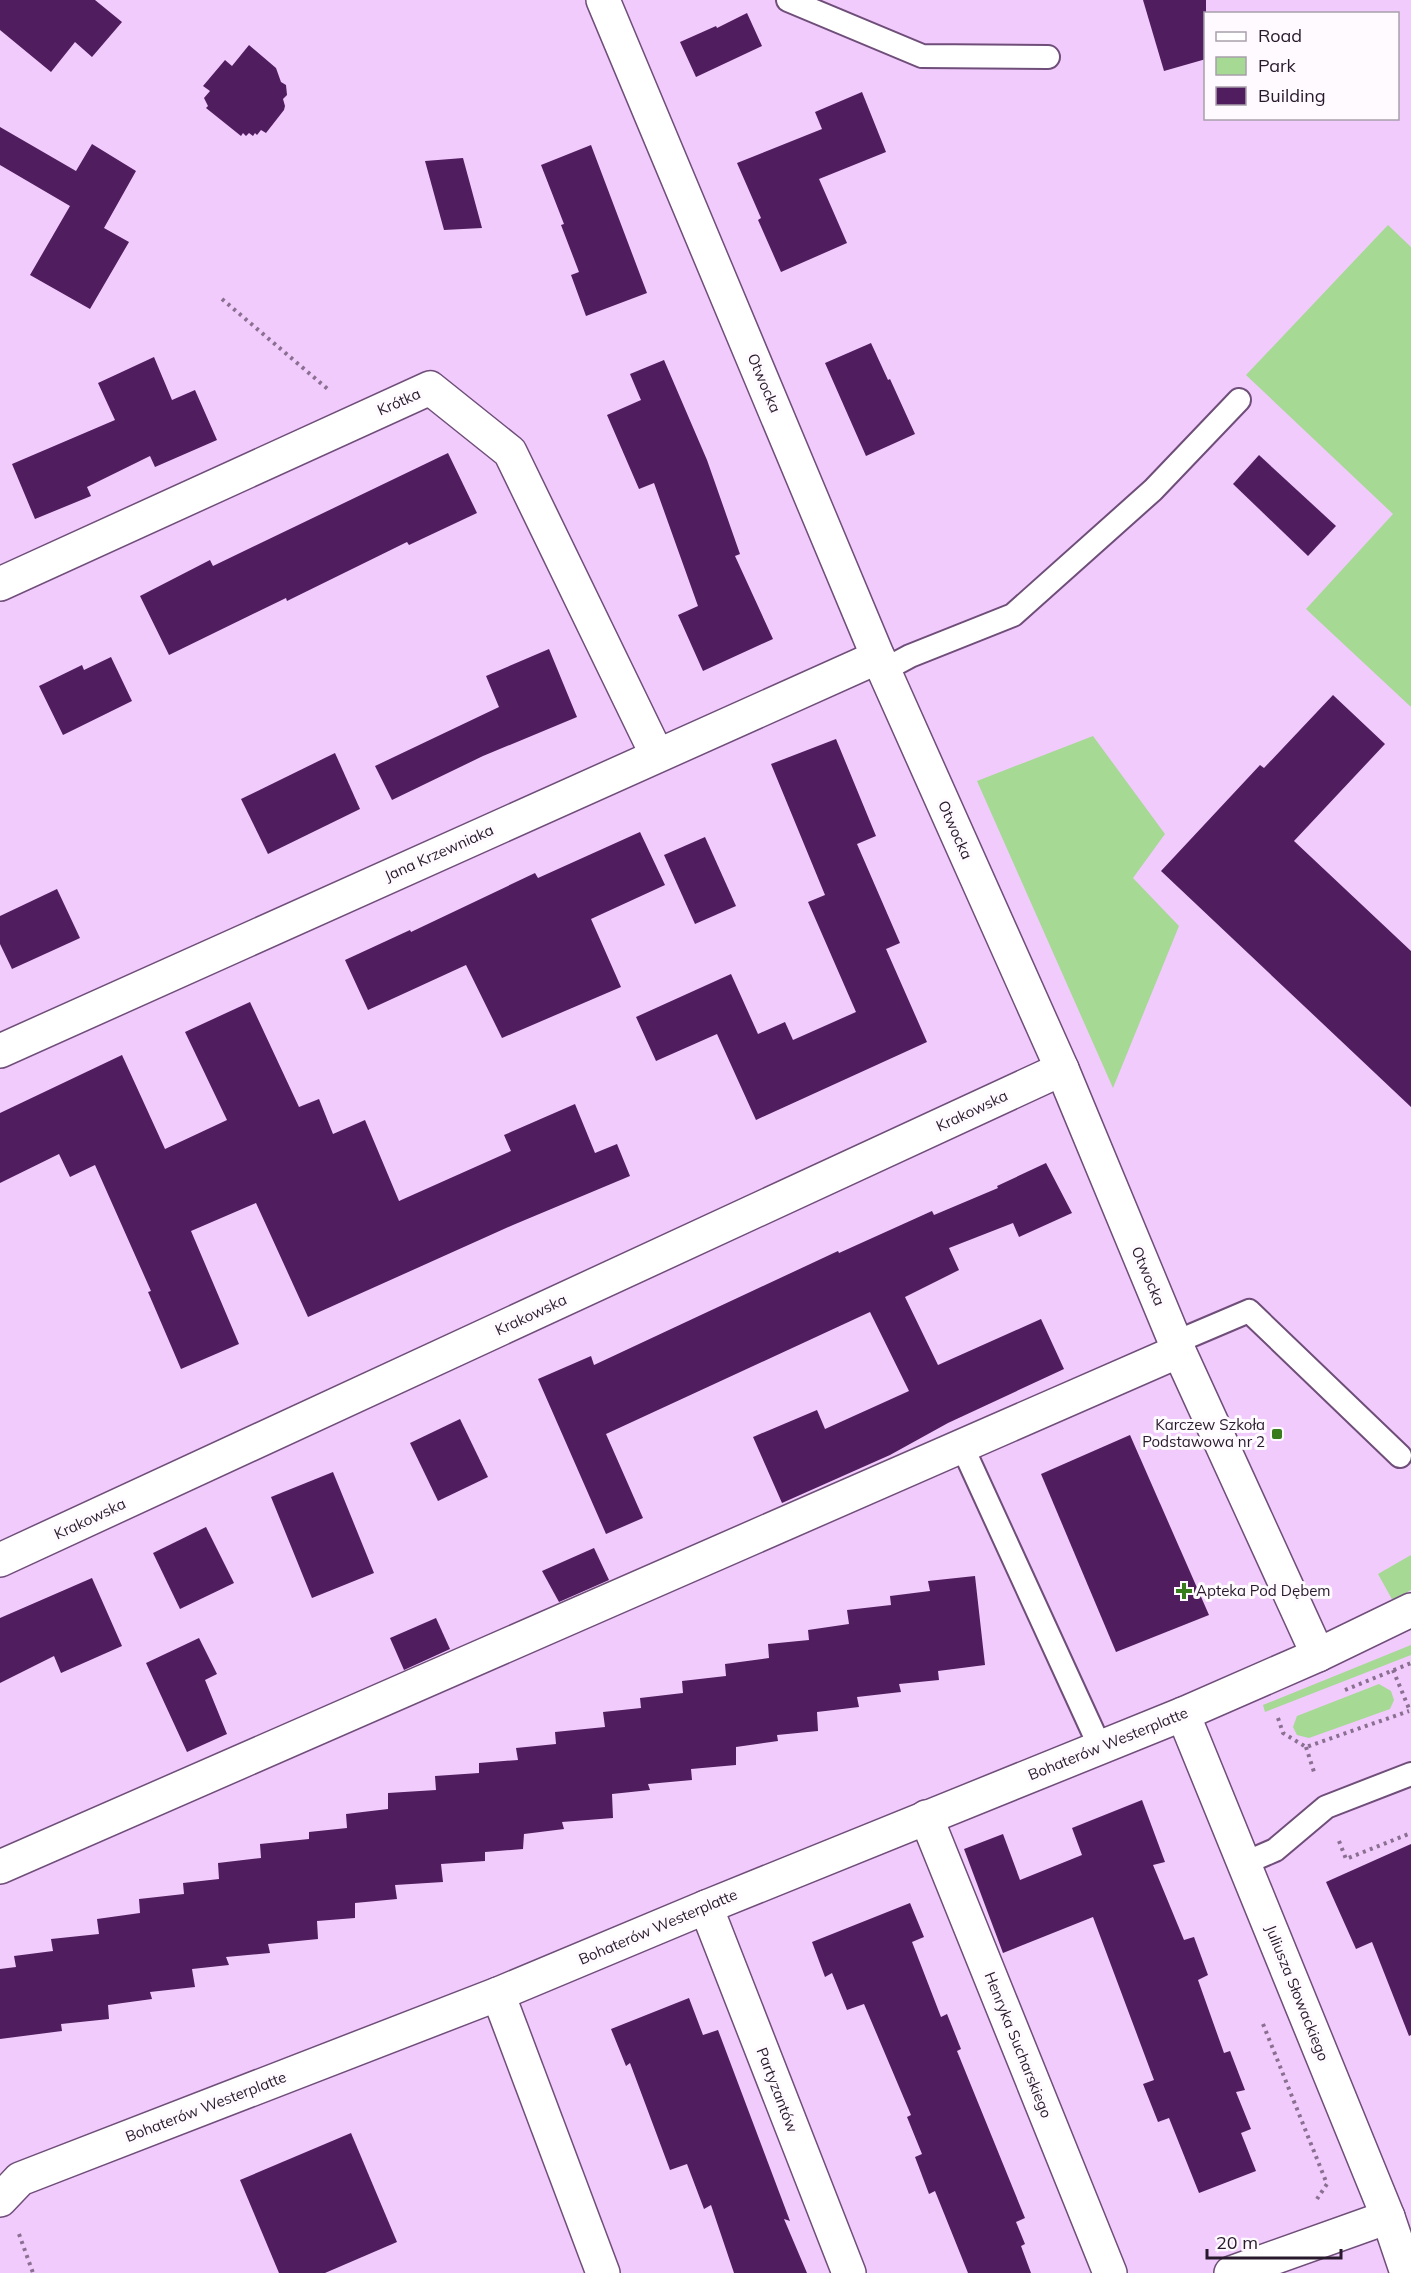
<svg xmlns="http://www.w3.org/2000/svg" width="1411" height="2273" viewBox="0 0 1411 2273" font-family="Mulish,sans-serif">
  <style>
    .green { fill: #a5d994 }
    .building { fill: #501d5e }
    .lines { fill: none; stroke-linecap: round; stroke-linejoin: round }
    .lane-casing { stroke: #6f4e79; stroke-width: 26 }
    .street-casing { stroke: #6f4e79; stroke-width: 36 }
    .secondary-casing { stroke: #6f4e79; stroke-width: 36 }
    .path { stroke: #896f90; stroke-width: 4; stroke-dasharray: 3 4.5; stroke-linecap: butt }
    .lane { stroke: #fff; stroke-width: 22 }
    .street { stroke: #fff; stroke-width: 33 }
    .secondary { stroke: #fff; stroke-width: 33 }
    .poi-dot { fill: #397c1d; stroke: #fefaff; stroke-width: 2 }
    .labels { text-anchor: middle; stroke-width: 6; stroke-linejoin: round; paint-order: stroke }
    .street-label { font-size: 15px; fill: #281a2c; stroke: #fefaff }
    .poi-label { font-size: 15px; fill: #281a2c; stroke: #fefaff; text-anchor: end }
  </style>
  <rect width="100%" height="100%" fill="#f1cbfc"/>
  <g class="green">
    <path d="M 1388,225 L 1411,247 L 1411,707 L 1306,609 L 1393,514 L 1246,375 Z"/>
    <path d="M 1093,736 L 1165,834 L 1133,878 L 1179,926 L 1113,1088 L 977,781 Z"/>
    <path d="M 1411,1555 L 1411,1590 L 1393,1601 L 1378,1574 Z"/>
    <path d="M 1411,1645 L 1411,1655 L 1265,1712 L 1263,1705 Z"/>
    <path d="M 1379,1684 L 1391,1691 L 1394,1700 L 1390,1709 L 1309,1738 L 1297,1735 L 1293,1727 L 1297,1716 Z"/>
  </g>
  <g class="building">
    <path d="M 0,0 L 95,0 L 122,22 L 92,57 L 75,42 L 51,72 L 0,30 Z"/>
    <path d="M 1143,0 L 1206,0 L 1206,59 L 1164,71 Z"/>
    <path d="M 747,13 L 762,46 L 696,77 L 680,42 L 716,26 L 717,28 Z"/>
    <path d="M 249,45 L 276,68 L 281,82 L 286,85 L 287,95 L 283,99 L 285,106 L 284,110 L 266,133 L 261,130 L 257,135 L 255,133 L 253,136 L 249,133 L 246,136 L 243,133 L 241,136 L 206,108 L 208,106 L 204,98 L 210,91 L 203,86 L 225,60 L 232,66 Z"/>
    <path d="M 862,92 L 886,152 L 819,179 L 847,243 L 781,272 L 758,220 L 761,218 L 737,163 L 822,129 L 815,112 Z"/>
    <path d="M 0,127 L 76,171 L 92,144 L 136,171 L 104,228 L 129,242 L 90,309 L 30,275 L 70,206 L 0,165 Z"/>
    <path d="M 591,145 L 647,293 L 586,316 L 571,275 L 579,272 L 561,225 L 564,224 L 541,165 Z"/>
    <path d="M 463,158 L 482,228 L 444,230 L 425,161 Z"/>
    <path d="M 871,343 L 888,380 L 890,379 L 915,434 L 866,456 L 825,363 Z"/>
    <path d="M 154,357 L 172,400 L 195,390 L 217,440 L 155,467 L 150,456 L 87,487 L 91,496 L 35,519 L 12,464 L 115,420 L 98,383 Z"/>
    <path d="M 664,360 L 707,460 L 740,554 L 735,556 L 773,639 L 703,671 L 678,615 L 698,606 L 654,483 L 639,489 L 607,415 L 641,400 L 630,374 Z"/>
    <path d="M 448,453 L 477,513 L 409,545 L 407,542 L 287,601 L 286,598 L 169,655 L 140,596 L 210,560 L 213,566 Z"/>
    <path d="M 1259,455 L 1336,526 L 1308,556 L 1233,484 Z"/>
    <path d="M 549,649 L 577,717 L 483,756 L 392,800 L 375,766 L 499,707 L 486,676 Z"/>
    <path d="M 111,657 L 132,701 L 63,735 L 39,686 L 82,665 L 84,670 Z"/>
    <path d="M 1333,695 L 1385,744 L 1294,841 L 1411,951 L 1411,1107 L 1161,871 L 1260,765 L 1264,768 Z"/>
    <path d="M 836,739 L 876,836 L 857,844 L 900,943 L 886,949 L 927,1042 L 756,1120 L 717,1034 L 656,1061 L 636,1017 L 731,974 L 758,1034 L 785,1022 L 793,1040 L 856,1012 L 808,902 L 825,895 L 771,764 Z"/>
    <path d="M 335,753 L 360,809 L 268,854 L 241,799 Z"/>
    <path d="M 640,832 L 665,885 L 591,919 L 621,987 L 502,1038 L 466,965 L 368,1010 L 345,960 L 410,930 L 411,932 L 535,873 L 538,878 Z"/>
    <path d="M 705,837 L 736,906 L 695,924 L 664,855 Z"/>
    <path d="M 57,889 L 80,938 L 12,969 L 0,944 L 0,916 Z"/>
    <path d="M 250,1002 L 299,1107 L 319,1099 L 333,1134 L 365,1120 L 399,1201 L 511,1151 L 504,1135 L 575,1104 L 595,1153 L 617,1144 L 630,1176 L 513,1225 L 308,1317 L 256,1203 L 191,1231 L 239,1344 L 181,1369 L 148,1292 L 151,1291 L 95,1165 L 70,1177 L 59,1154 L 0,1183 L 0,1113 L 122,1055 L 165,1149 L 227,1120 L 185,1032 Z"/>
    <path d="M 1046,1163 L 1072,1213 L 1019,1237 L 1013,1223 L 949,1248 L 959,1270 L 905,1297 L 938,1365 L 1041,1319 L 1064,1369 L 948,1423 L 890,1455 L 782,1503 L 753,1437 L 817,1410 L 825,1429 L 909,1391 L 870,1312 L 606,1434 L 643,1518 L 606,1534 L 538,1379 L 591,1356 L 594,1365 L 838,1251 L 839,1253 L 932,1211 L 934,1215 L 998,1188 L 997,1186 Z"/>
    <path d="M 460,1419 L 488,1477 L 438,1501 L 410,1443 Z"/>
    <path d="M 1130,1435 L 1209,1615 L 1116,1652 L 1041,1474 Z"/>
    <path d="M 333,1472 L 374,1573 L 312,1598 L 271,1497 Z"/>
    <path d="M 206,1527 L 234,1583 L 180,1609 L 153,1553 Z"/>
    <path d="M 594,1548 L 609,1580 L 559,1602 L 542,1571 Z"/>
    <path d="M 975,1576 L 985,1665 L 938,1671 L 939,1680 L 899,1684 L 901,1692 L 857,1697 L 859,1707 L 817,1712 L 818,1731 L 777,1735 L 778,1741 L 736,1747 L 736,1765 L 691,1769 L 692,1780 L 648,1784 L 650,1790 L 612,1794 L 613,1818 L 562,1822 L 564,1829 L 524,1834 L 523,1849 L 485,1852 L 485,1861 L 441,1864 L 443,1882 L 395,1885 L 397,1899 L 355,1903 L 355,1918 L 317,1921 L 318,1939 L 268,1944 L 270,1953 L 226,1957 L 229,1965 L 192,1969 L 195,1987 L 150,1992 L 152,1999 L 108,2005 L 109,2019 L 61,2024 L 62,2031 L 0,2039 L 0,1969 L 16,1967 L 14,1956 L 53,1951 L 51,1939 L 99,1934 L 97,1919 L 140,1913 L 139,1899 L 184,1894 L 183,1883 L 219,1879 L 218,1863 L 261,1858 L 260,1844 L 309,1839 L 309,1832 L 347,1828 L 346,1814 L 388,1809 L 388,1793 L 436,1790 L 435,1776 L 479,1773 L 479,1763 L 518,1760 L 516,1748 L 556,1744 L 555,1732 L 605,1727 L 603,1712 L 641,1708 L 640,1698 L 683,1693 L 682,1681 L 726,1676 L 725,1664 L 769,1658 L 768,1644 L 809,1640 L 808,1630 L 849,1624 L 847,1610 L 891,1605 L 890,1596 L 930,1591 L 928,1581 Z"/>
    <path d="M 92,1578 L 122,1646 L 61,1673 L 54,1656 L 0,1683 L 0,1618 Z"/>
    <path d="M 436,1618 L 450,1649 L 404,1670 L 390,1638 Z"/>
    <path d="M 199,1638 L 217,1674 L 205,1680 L 227,1734 L 187,1752 L 146,1663 Z"/>
    <path d="M 1142,1800 L 1165,1862 L 1153,1865 L 1184,1940 L 1194,1937 L 1208,1975 L 1198,1980 L 1224,2053 L 1230,2051 L 1245,2090 L 1236,2092 L 1251,2129 L 1241,2133 L 1256,2171 L 1199,2193 L 1169,2118 L 1158,2122 L 1143,2084 L 1154,2080 L 1093,1917 L 1003,1953 L 964,1849 L 1003,1834 L 1020,1880 L 1082,1855 L 1072,1828 Z"/>
    <path d="M 1411,1844 L 1411,2035 L 1409,2036 L 1372,1942 L 1356,1949 L 1326,1882 Z"/>
    <path d="M 910,1903 L 924,1937 L 912,1942 L 941,2017 L 947,2014 L 961,2049 L 957,2051 L 1025,2218 L 1016,2222 L 1025,2244 L 1021,2246 L 1031,2273 L 968,2273 L 935,2191 L 929,2194 L 915,2157 L 922,2154 L 907,2117 L 911,2115 L 864,2004 L 847,2010 L 832,1973 L 825,1977 L 812,1942 Z"/>
    <path d="M 689,1998 L 703,2035 L 718,2030 L 790,2221 L 784,2219 L 807,2273 L 734,2273 L 711,2205 L 704,2209 L 687,2164 L 670,2170 L 630,2063 L 626,2066 L 611,2029 Z"/>
    <path d="M 351,2133 L 397,2242 L 325,2273 L 279,2273 L 240,2180 Z"/>
  </g>
  <g class="lines">
    <g class="lane-casing">
      <g id="lane">
        <path d="M 788,0 L 922,56 L 1048,57"/>
        <path d="M 884,670 L 910,656 L 1013,615 L 1153,490 L 1239,400"/>
        <path d="M 1176,1342 L 1249,1311 L 1400,1456"/>
        <path d="M 962,1446 L 1100,1747"/>
        <path d="M 1245,1863 L 1275,1850 L 1326,1807 L 1411,1774"/>
      </g>
    </g>
    <g class="street-casing">
      <g id="street">
        <path d="M 603,0 L 878,657 L 1062,1069 L 1179,1351 L 1318,1655"/>
        <path d="M 0,584 L 430,388 L 510,452 L 657,755"/>
        <path d="M 0,1051 L 878,657"/>
        <path d="M 0,1560 L 1062,1069"/>
        <path d="M 1183,1714 L 1388,2217 L 1407,2273"/>
        <path d="M 926,1817 L 1110,2273"/>
        <path d="M 0,1867 L 1179,1351"/>
        <path d="M 706,1907 L 849,2273"/>
        <path d="M 498,1994 L 603,2273"/>
        <path d="M 1231,2273 L 1388,2217"/>
      </g>
    </g>
    <g class="secondary-casing">
      <path id="secondary" d="M 0,2200 L 20,2179 L 498,1994 L 706,1907 L 1183,1714 L 1318,1655 L 1411,1610"/>
    </g>
    <g class="path">
      <path d="M 222,299 L 330,391"/>
      <path d="M 1393,1670 L 1410,1711"/>
      <path d="M 1345,1690 L 1411,1663"/>
      <path d="M 1278,1718 L 1283,1733 L 1306,1747 L 1409,1711"/>
      <path d="M 1306,1747 L 1315,1775"/>
      <path d="M 1339,1841 L 1346,1859 L 1411,1833"/>
      <path d="M 1263,2024 L 1327,2184 L 1317,2199"/>
      <path d="M 19,2234 L 33,2273"/>
    </g>
    <use href="#lane" class="lane"/>
    <use href="#street" class="street"/>
    <use href="#secondary" class="secondary"/>
  </g>
  <g class="poi-dot">
    <rect x="1271" y="1428" width="12" height="12" rx="3"/>
    <path d="M1181 1582h6v6h6v6h-6v6h-6v-6h-6v-6h6z"/>
  </g>
  <g class="labels">
    <g class="street-label">
      <text transform="translate(764 383) rotate(67)" y="5">Otwocka</text>
      <text transform="translate(399 402) rotate(-24)" y="5">Krótka</text>
      <text transform="translate(955 830) rotate(66)" y="5">Otwocka</text>
      <text transform="translate(439 853) rotate(-24)" y="5">Jana Krzewniaka</text>
      <text transform="translate(972 1111) rotate(-25)" y="5">Krakowska</text>
      <text transform="translate(1148 1276) rotate(67)" y="5">Otwocka</text>
      <text transform="translate(531 1315) rotate(-25)" y="5">Krakowska</text>
      <text transform="translate(90 1519) rotate(-25)" y="5">Krakowska</text>
      <text transform="translate(1108 1744) rotate(-22)" y="5">Bohaterów Westerplatte</text>
      <text transform="translate(658 1927) rotate(-23)" y="5">Bohaterów Westerplatte</text>
      <text transform="translate(1297 1993) rotate(68)" y="5">Juliusza Słowackiego</text>
      <text transform="translate(1018 2045) rotate(68)" y="5">Henryka Sucharskiego</text>
      <text transform="translate(777 2090) rotate(69)" y="5">Partyzantów</text>
      <text transform="translate(206 2107) rotate(-21)" y="5">Bohaterów Westerplatte</text>
    </g>
    <g class="poi-label">
      <text x="1265" y="1430">Karczew Szkoła<tspan x="1265" dy="17">Podstawowa nr 2</tspan></text>
      <text x="1196" y="1596" text-anchor="start">Apteka Pod Dębem</text>
    </g>
  </g>
  <rect x="1204" y="12" width="195" height="108" fill="#fefaff" stroke="#a8a0ab" stroke-width="1.5"/>
  <rect x="1216" y="32" width="30" height="9" fill="#ffffff" stroke="#a8a0ab" stroke-width="1.5"/>
  <text x="1258" y="42" font-size="18" fill="#281a2c">Road</text>
  <rect x="1216" y="57" width="30" height="18" fill="#a5d994" stroke="#a8a0ab" stroke-width="1.5"/>
  <text x="1258" y="72" font-size="18" fill="#281a2c">Park</text>
  <rect x="1216" y="87" width="30" height="18" fill="#501d5e" stroke="#a8a0ab" stroke-width="1.5"/>
  <text x="1258" y="102" font-size="18" fill="#281a2c">Building</text>
  <path d="M1207 2249v9h134v-9" fill="none" stroke="#281a2c" stroke-width="3"/>
  <text x="1216" y="2249" font-size="18" fill="#281a2c" stroke="#fefaff" stroke-width="4.5" paint-order="stroke">20 m</text>
</svg>
